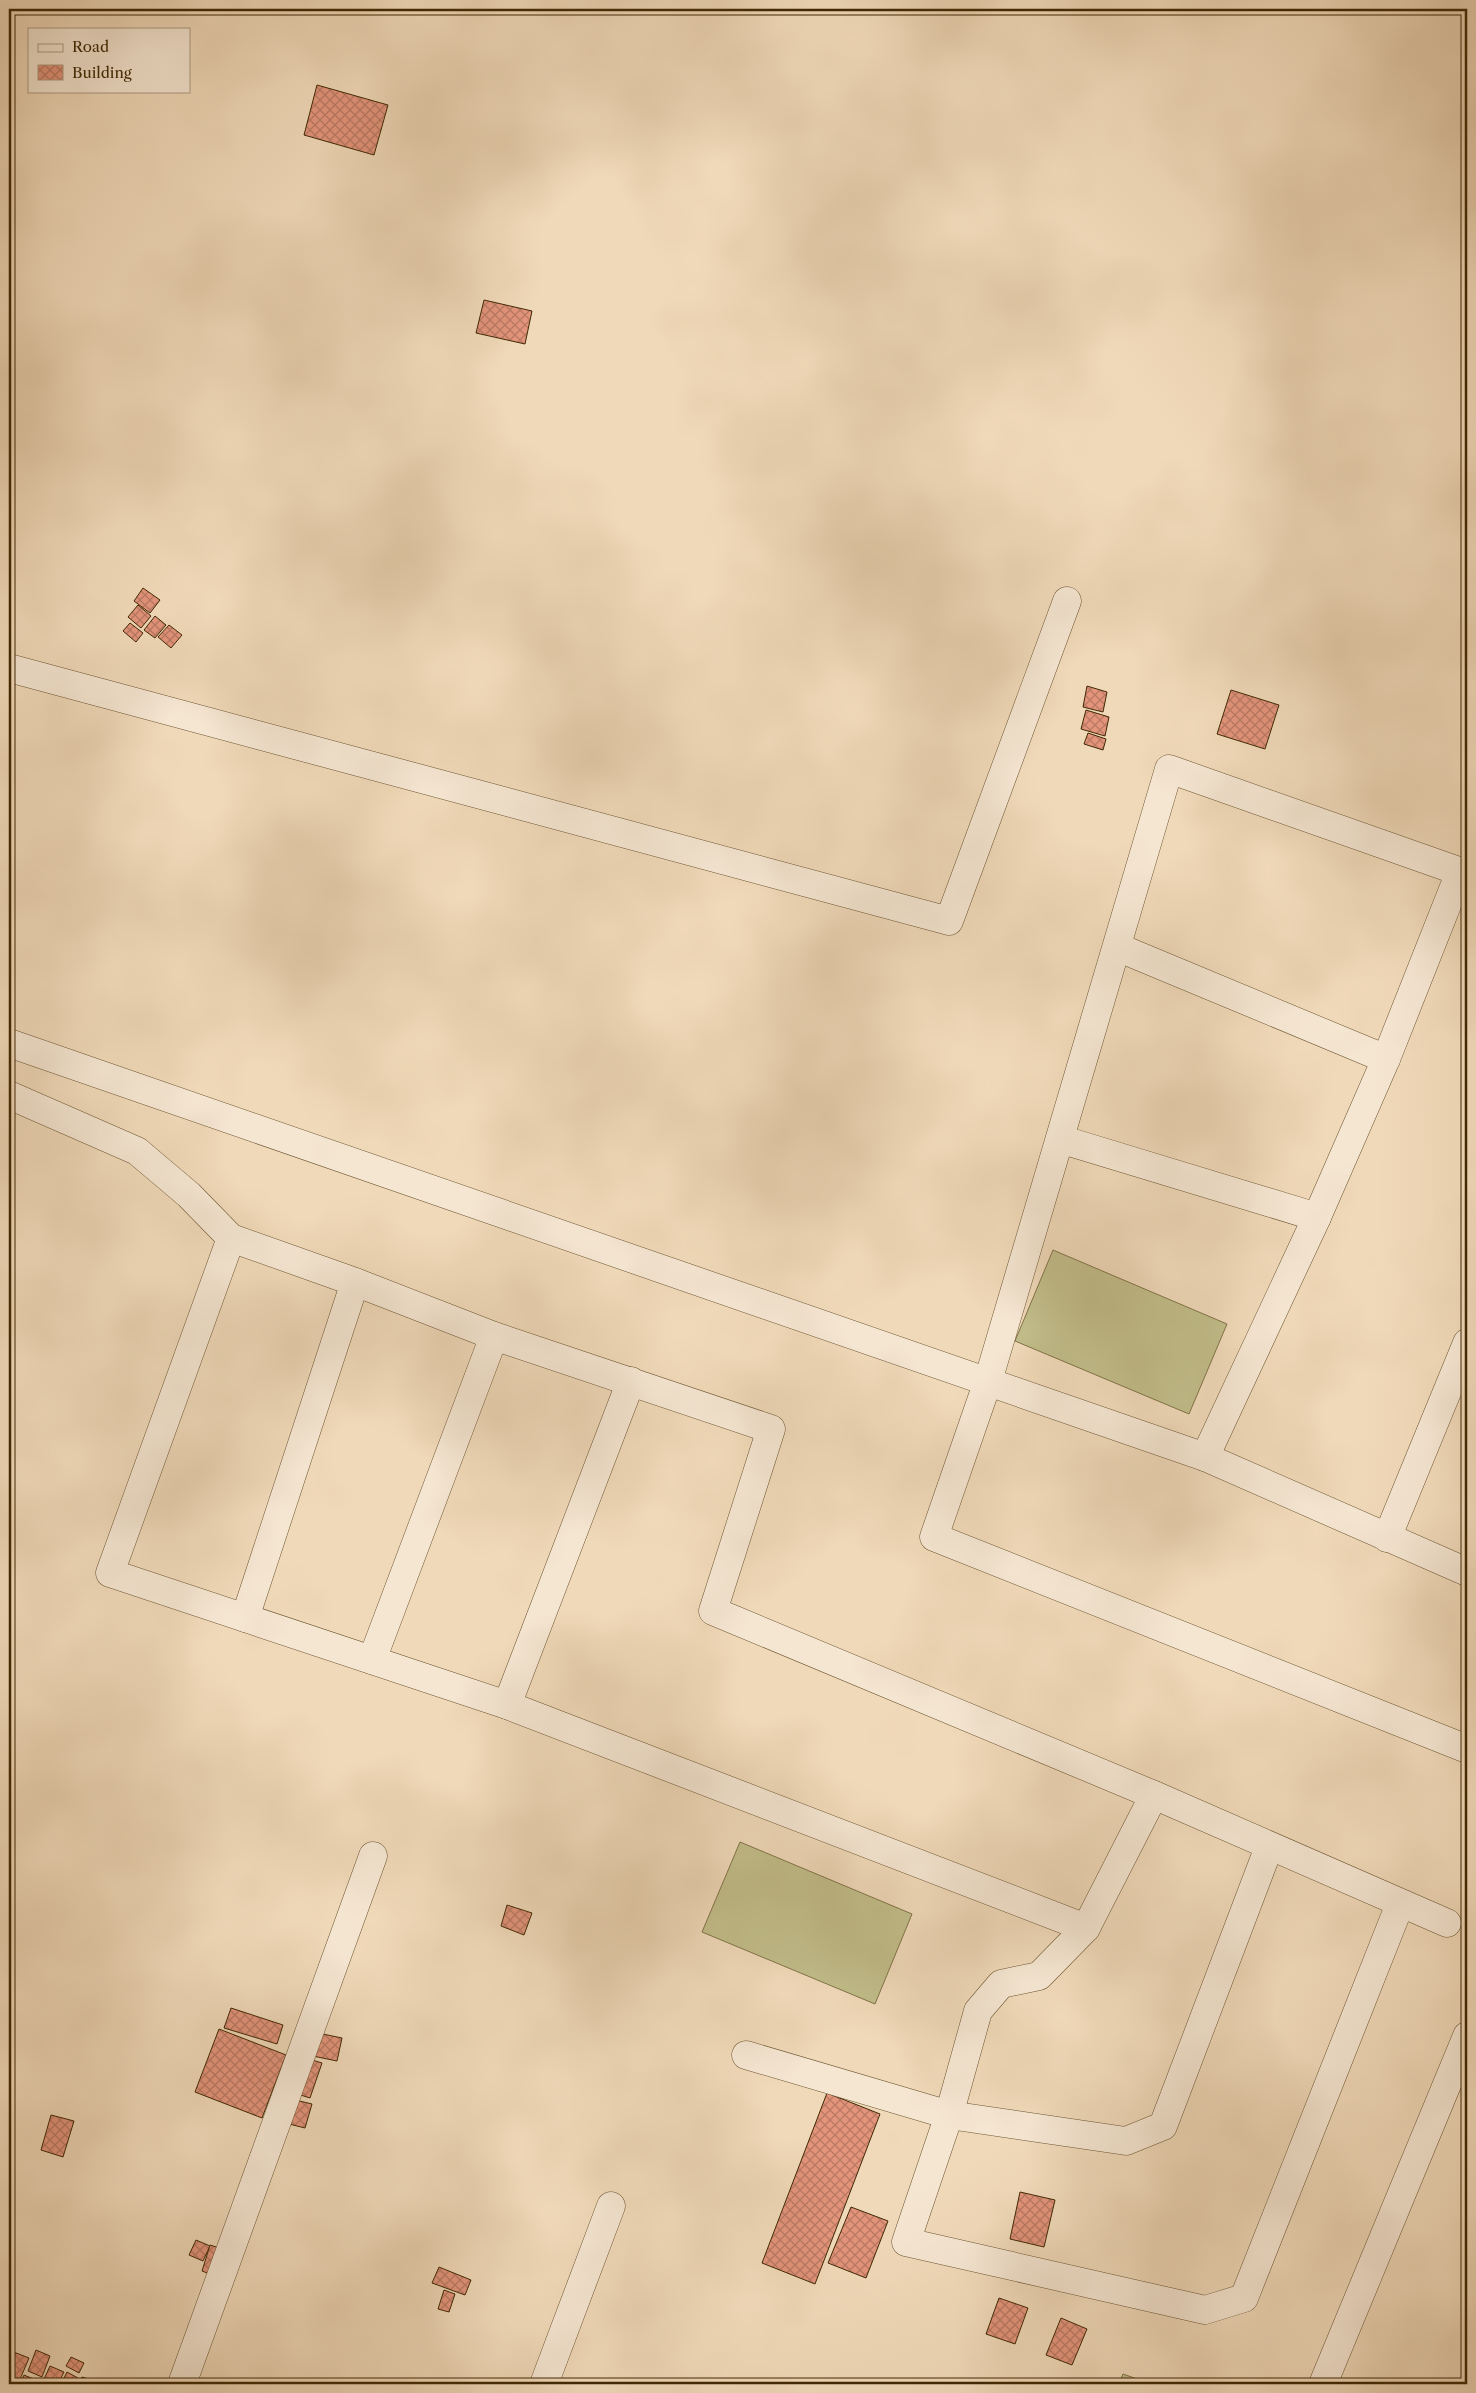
<svg xmlns="http://www.w3.org/2000/svg" width="1476" height="2393" viewBox="0 0 1476 2393" font-family="'Libre Caslon Text',serif">
  <style>
    .grass { fill: #c1bd8a; stroke: #807347 }
    .building { fill: url(#building-cross-hatch); stroke: #402904 }
    .lines { fill: none; stroke-linecap: round; stroke-linejoin: round }
    .minor-casing { stroke: #6c5531; stroke-width: 29 }
    .minor { stroke: #f5e6d2; stroke-width: 28 }
  </style>
  <defs>
    <pattern id="building-cross-hatch" width="8" height="8" patternUnits="userSpaceOnUse" patternTransform="scale(1.25)"><rect width="8" height="8" fill="#e3947b"/><path d="M0 0l8 8M0 8l8-8" fill="none" stroke="#b97963"/></pattern>
  </defs>
  <rect width="100%" height="100%" fill="#f0d9b9"/>
  <filter id="stains"><feTurbulence type="fractalNoise" baseFrequency=".004" numOctaves="4"/><feColorMatrix values="0 0 0 0 .2 0 0 0 0 .09 0 0 0 0 .02 0 0 0 .5 -.17"/></filter>
  <radialGradient id="worn" r=".72"><stop offset=".6" stop-color="#630" stop-opacity="0"/><stop offset="1" stop-color="#630" stop-opacity=".3"/></radialGradient>
  <g class="grass">
    <path d="M 1053,1250 L 1227,1324 L 1189,1414 L 1015,1341 Z"/>
    <path d="M 740,1842 L 912,1914 L 875,2004 L 702,1932 Z"/>
    <path d="M 1123,2374 L 1151,2384 L 1119,2384 Z"/>
  </g>
  <g class="building">
    <path d="M 317,85 L 388,105 L 374,155 L 304,135 Z"/>
    <path d="M 484,300 L 532,311 L 525,344 L 476,333 Z"/>
    <path d="M 143,588 L 160,600 L 150,613 L 134,601 Z"/>
    <path d="M 138,605 L 151,616 L 141,628 L 128,617 Z"/>
    <path d="M 155,616 L 166,625 L 155,638 L 144,630 Z"/>
    <path d="M 130,623 L 143,633 L 136,642 L 123,631 Z"/>
    <path d="M 169,625 L 182,635 L 171,648 L 158,637 Z"/>
    <path d="M 1087,686 L 1107,692 L 1103,712 L 1083,707 Z"/>
    <path d="M 1231,690 L 1279,705 L 1265,749 L 1217,734 Z"/>
    <path d="M 1086,710 L 1109,717 L 1105,736 L 1081,729 Z"/>
    <path d="M 1088,733 L 1106,739 L 1103,750 L 1084,744 Z"/>
    <path d="M 507,1905 L 532,1913 L 524,1935 L 501,1926 Z"/>
    <path d="M 231,2008 L 283,2025 L 277,2044 L 224,2028 Z"/>
    <path d="M 219,2029 L 286,2055 L 262,2118 L 195,2092 Z"/>
    <path d="M 313,2032 L 342,2038 L 337,2061 L 308,2055 Z"/>
    <path d="M 302,2057 L 322,2063 L 310,2098 L 291,2092 Z"/>
    <path d="M 827,2093 L 880,2114 L 815,2284 L 762,2263 Z"/>
    <path d="M 287,2098 L 312,2104 L 305,2128 L 281,2122 Z"/>
    <path d="M 51,2115 L 74,2121 L 63,2157 L 41,2150 Z"/>
    <path d="M 1020,2192 L 1055,2200 L 1044,2247 L 1010,2239 Z"/>
    <path d="M 851,2207 L 888,2221 L 866,2278 L 828,2263 Z"/>
    <path d="M 196,2240 L 210,2246 L 203,2261 L 189,2255 Z"/>
    <path d="M 210,2245 L 229,2251 L 220,2278 L 202,2271 Z"/>
    <path d="M 439,2267 L 471,2280 L 465,2295 L 432,2283 Z"/>
    <path d="M 444,2290 L 455,2294 L 449,2312 L 438,2309 Z"/>
    <path d="M 999,2298 L 1028,2308 L 1015,2344 L 986,2334 Z"/>
    <path d="M 1061,2318 L 1087,2329 L 1072,2365 L 1046,2355 Z"/>
    <path d="M 36,2350 L 50,2356 L 42,2377 L 28,2371 Z"/>
    <path d="M 11,2351 L 29,2358 L 18,2384 L 9,2384 L 9,2357 Z"/>
    <path d="M 71,2357 L 84,2363 L 79,2373 L 66,2366 Z"/>
    <path d="M 50,2366 L 64,2372 L 58,2384 L 44,2379 Z"/>
    <path d="M 67,2372 L 78,2378 L 75,2384 L 61,2384 Z"/>
    <path d="M 24,2375 L 43,2383 L 42,2384 L 20,2384 Z"/>
    <path d="M 82,2377 L 98,2382 L 97,2384 L 79,2384 Z"/>
  </g>
  <g class="lines">
    <g class="minor-casing">
      <g id="minor">
        <path d="M 9,668 L 949,921 L 1067,601"/>
        <path d="M 1467,874 L 1169,769 L 988,1381 L 934,1537 L 1467,1749"/>
        <path d="M 1117,947 L 1386,1059"/>
        <path d="M 9,1043 L 1205,1457 L 1467,1572"/>
        <path d="M 9,1095 L 137,1151 L 189,1195 L 231,1238 L 355,1282 L 494,1336 L 771,1429 L 713,1611 L 1154,1795 L 1447,1923"/>
        <path d="M 1060,1139 L 1317,1217"/>
        <path d="M 231,1238 L 110,1573 L 507,1705 L 1086,1928"/>
        <path d="M 1205,1457 L 1317,1217 L 1386,1059 L 1460,872"/>
        <path d="M 1387,1538 L 1467,1343"/>
        <path d="M 245,1618 L 355,1282"/>
        <path d="M 372,1660 L 494,1336"/>
        <path d="M 507,1705 L 631,1381"/>
        <path d="M 1154,1795 L 1086,1928 L 1039,1976 L 1001,1984 L 978,2011 L 949,2115 L 906,2242 L 1205,2310 L 1244,2298 L 1400,1904"/>
        <path d="M 746,2055 L 949,2115 L 1126,2141 L 1163,2126 L 1269,1847"/>
        <path d="M 182,2384 L 373,1856"/>
        <path d="M 544,2384 L 611,2206"/>
        <path d="M 1323,2384 L 1467,2036"/>
      </g>
    </g>
    <use href="#minor" class="minor"/>
  </g>
  <rect width="1476" height="2393" fill="none" stroke="#f0d9b9" stroke-width="30"/>
  <rect x="10" y="10" width="1456" height="2373" fill="none" stroke="#402904" stroke-width="2.5"/>
  <rect x="15" y="15" width="1446" height="2363" fill="none" stroke="#402904"/>
  <rect x="28" y="28" width="162" height="65" fill="#f5e6d2" stroke="#ad9a80"/>
  <rect x="38" y="44" width="25" height="8" fill="#f5e6d2" stroke="#ad9a80"/>
  <text x="72" y="52" font-size="15" fill="#402904">Road</text>
  <rect x="38" y="65" width="25" height="15" fill="url(#building-cross-hatch)" stroke="#ad9a80"/>
  <text x="72" y="78" font-size="15" fill="#402904">Building</text>
  <rect width="100%" height="100%" filter="url(#stains)"/>
  <rect width="100%" height="100%" fill="url(#worn)"/>
</svg>
